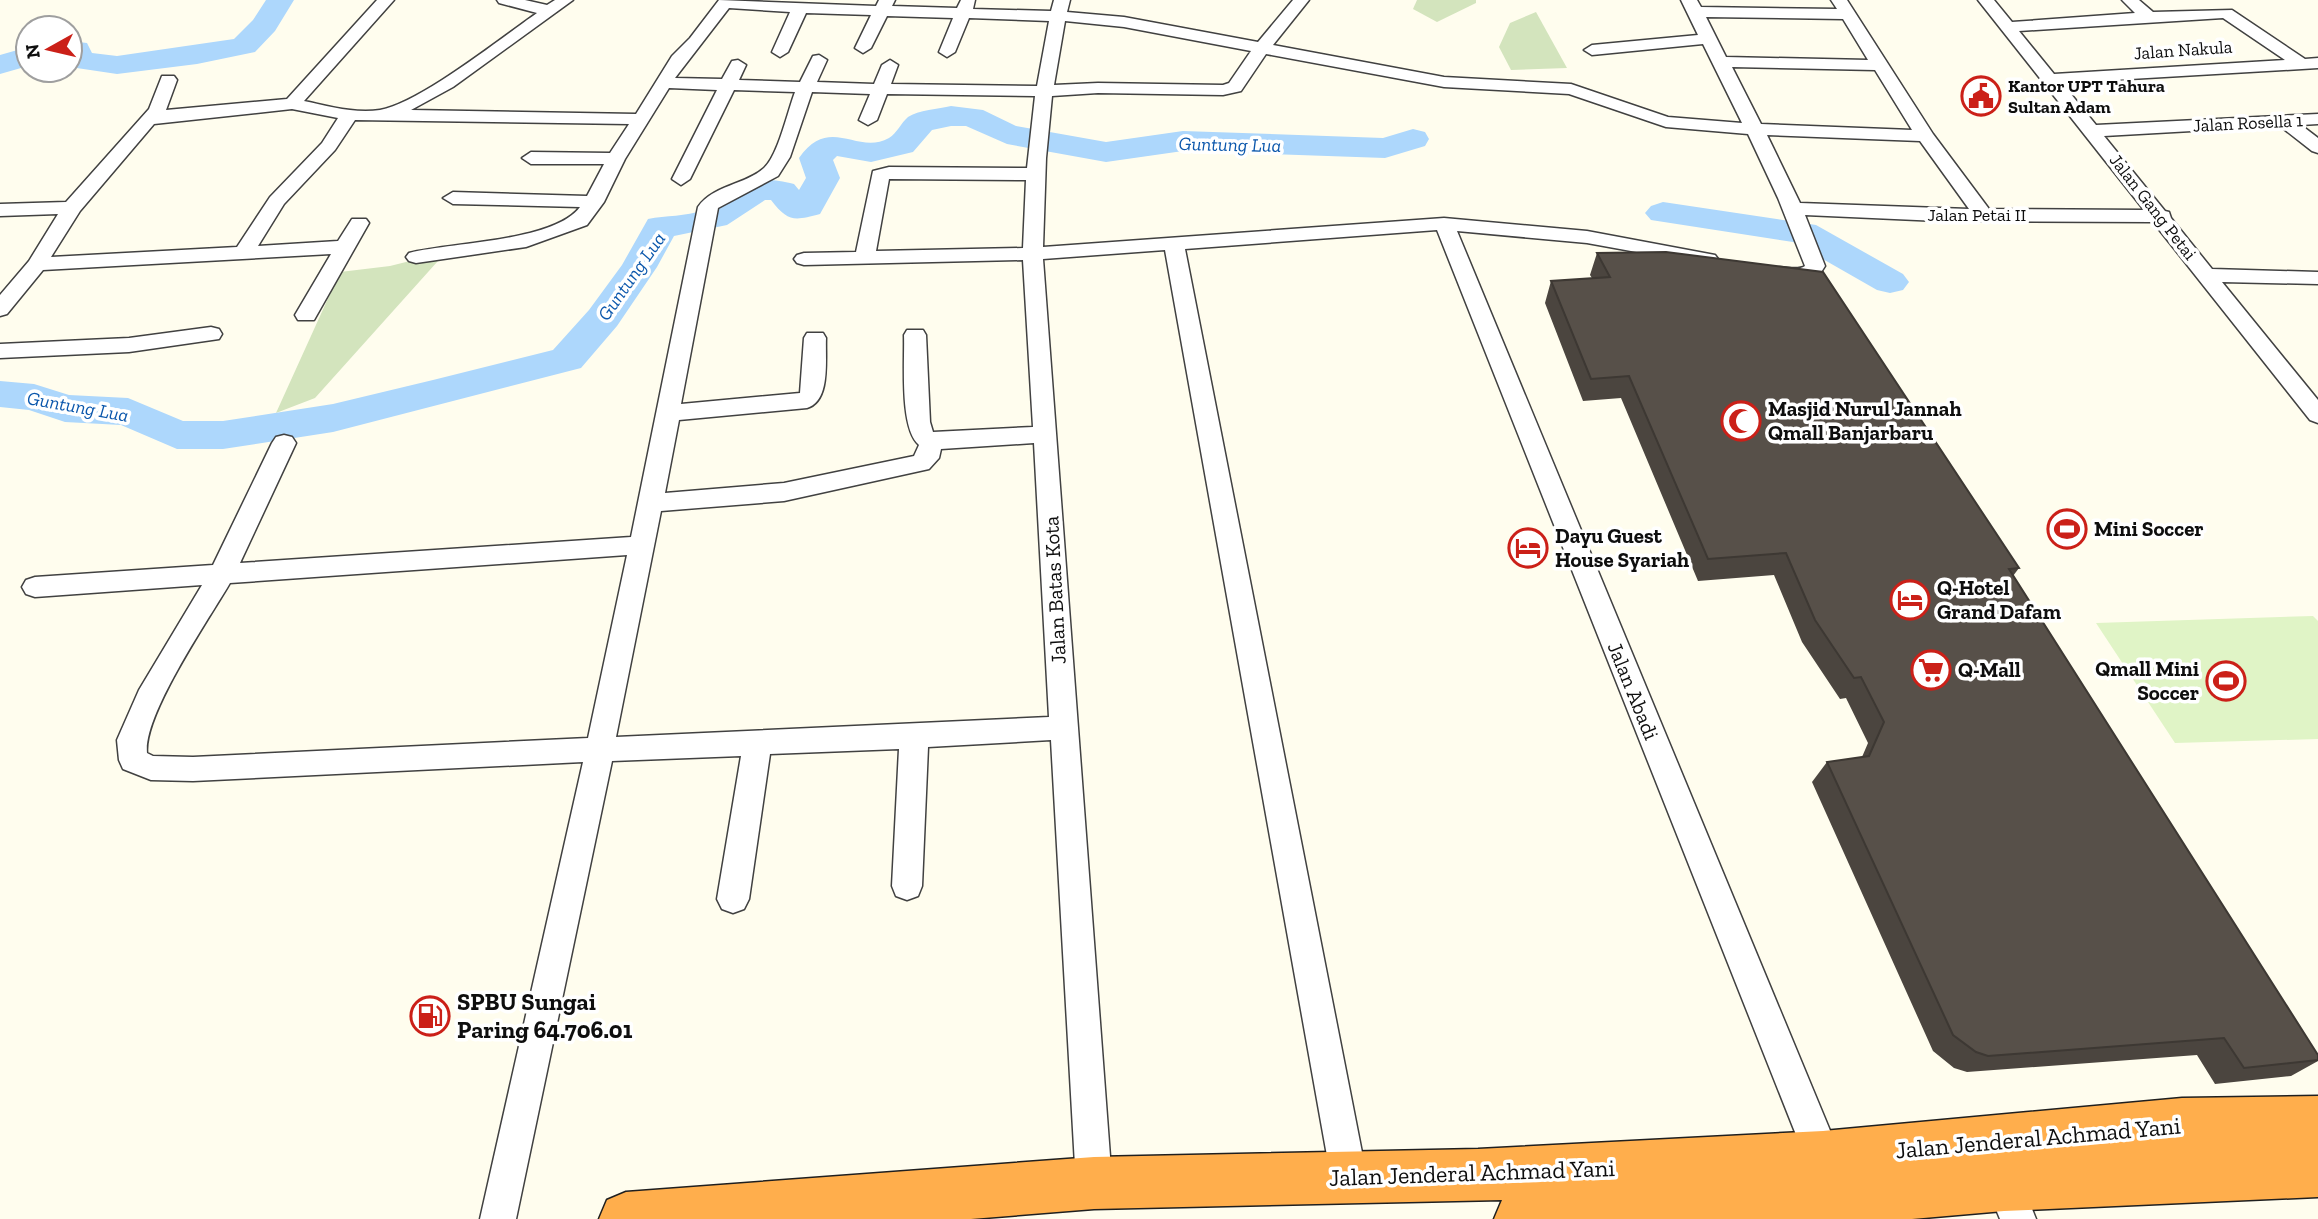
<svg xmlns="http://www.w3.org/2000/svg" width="2318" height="1219" viewBox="0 0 2318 1219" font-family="'Zilla Slab',serif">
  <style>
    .cemetery { fill: #d3e4bd }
    .pitch { fill: #e0f4c6 }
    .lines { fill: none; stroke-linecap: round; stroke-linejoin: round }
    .river { fill: #add7fc; fill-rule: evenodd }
    .minor-casing { stroke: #414141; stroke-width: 3 }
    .highway-casing { stroke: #1f1f1f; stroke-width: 3 }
    .minor { fill: #fff; fill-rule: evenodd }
    .highway { fill: #ffae4c; fill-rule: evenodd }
    .wall { fill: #4b453f }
    .building { fill: #575049; stroke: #3d3833; stroke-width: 2 }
    .labels { text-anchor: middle; stroke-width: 7; stroke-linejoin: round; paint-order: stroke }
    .far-street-label { font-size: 18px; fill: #0e0e0e; stroke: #fff }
    .far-poi-label { font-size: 18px; font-weight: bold; fill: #0e0e0e; stroke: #fff; text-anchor: start }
    .far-water-label { font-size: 19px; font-style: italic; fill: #0b57ac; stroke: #fff }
    .poi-label { font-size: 21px; font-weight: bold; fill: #0e0e0e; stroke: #fff; text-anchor: start }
    .street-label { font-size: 21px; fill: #0e0e0e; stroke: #fff }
    .near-poi-label { font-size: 24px; font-weight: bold; fill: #0e0e0e; stroke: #fff; text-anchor: start }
    .near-street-label { font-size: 24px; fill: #0e0e0e; stroke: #fff }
  </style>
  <rect width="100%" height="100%" fill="#fffdee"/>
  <g class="cemetery">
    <path d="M 1417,0 L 1476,0 L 1476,3 L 1437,22 L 1413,9 Z"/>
    <path d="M 1536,12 L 1567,68 L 1511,70 L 1499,47 L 1510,23 Z"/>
    <path d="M 446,252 L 315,398 L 276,413 L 340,272 L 390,266 Z"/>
  </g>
  <path class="pitch" d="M 2313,616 L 2318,621 L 2318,739 L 2175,743 L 2096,623 Z"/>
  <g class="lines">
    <g class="river">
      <path d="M 266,0 L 294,0 L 275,31 L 255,52 L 197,64 L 117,74 L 70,67 L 70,41 L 87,43 L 92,53 L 117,56 L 234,39 L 253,20 Z"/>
      <path d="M 28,47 L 28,66 L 0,74 L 0,55 Z"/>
      <path d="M 951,106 L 983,110 L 1016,126 L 1106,142 L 1183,131 L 1383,138 L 1413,129 L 1425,132 L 1429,139 L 1425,146 L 1385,158 L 1183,151 L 1106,162 L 1007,144 L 966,126 L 951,126 L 932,130 L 913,152 L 871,162 L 837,156 L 833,160 L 840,178 L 820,214 C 794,221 788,222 771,200 L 765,200 L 727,225 L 674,236 L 657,267 L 617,326 L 581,368 L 333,432 L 223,449 L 177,449 L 121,425 L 65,422 L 29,410 L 0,407 L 0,381 L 34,384 L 69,395 L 128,398 L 183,421 L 223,421 L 333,404 L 433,380 L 553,350 L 589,310 L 622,265 L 648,219 C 666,215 686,217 703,210 C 743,193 742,171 794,184 L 799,190 L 806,178 L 799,158 C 830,114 857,156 889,138 C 897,133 901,123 908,117 C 918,110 939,109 951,106 Z"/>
      <path d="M 1663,202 L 1816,225 L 1903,274 L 1909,282 L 1903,290 L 1890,293 L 1877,290 L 1793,242 L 1651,220 L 1645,213 L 1651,206 Z"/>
    </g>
    <g class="minor-casing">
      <g id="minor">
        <path d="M 377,0 L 394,0 L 304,101 C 328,106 355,114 380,110 C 420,103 501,38 537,13 L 499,3 L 497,0 L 525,0 L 547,5 L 555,0 L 573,0 L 453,87 L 411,110 L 636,114 L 672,56 L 690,38 L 719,0 L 876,6 L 879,0 L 895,0 L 892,6 L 957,8 L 961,0 L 975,0 L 973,9 L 1051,11 L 1054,0 L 1070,0 L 1067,12 L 1124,17 L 1258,42 L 1293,0 L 1309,0 L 1273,45 L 1444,77 L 1571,84 L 1668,117 L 1742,123 L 1703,44 L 1592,55 L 1584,50 L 1592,45 L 1698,35 L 1681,0 L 1697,0 L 1701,7 L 1837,9 L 1831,0 L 1847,0 L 1933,134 L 1989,209 L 2144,210 L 1978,0 L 1994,0 L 2012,22 L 2135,13 L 2122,0 L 2139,0 L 2153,12 L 2232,10 L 2305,59 L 2318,58 L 2318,68 L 2062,83 L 2096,125 L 2318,114 L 2318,124 L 2301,125 L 2318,138 L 2318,153 L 2312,151 L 2280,126 L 2104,136 L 2165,211 L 2169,212 L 2171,218 L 2212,269 L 2318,272 L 2318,284 L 2222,282 L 2318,400 L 2318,423 L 2310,420 L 2153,222 L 1939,221 L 1805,215 L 1825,266 L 1818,277 L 1798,281 L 1774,276 L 1771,272 L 1774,268 C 1784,265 1796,272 1805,266 L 1778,198 L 1748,134 L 1666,127 L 1569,94 L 1444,87 L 1266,54 L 1241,91 L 1223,95 L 1098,93 L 1052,96 L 1046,158 L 1043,247 L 1444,218 L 1587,231 L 1715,255 L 1718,259 L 1715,263 L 1708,265 L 1587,243 L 1457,231 L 1841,1157 L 1836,1170 L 1823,1175 L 1810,1170 L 1437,230 L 1185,249 L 1367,1178 L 1362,1191 L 1349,1196 L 1336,1191 L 1331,1178 L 1165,250 L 1043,259 L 1112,1183 L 1107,1196 L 1094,1201 L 1081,1196 L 1076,1183 L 1051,740 L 928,747 L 922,886 L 918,896 L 907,900 L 896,896 L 892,886 L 899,749 L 770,754 L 749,899 L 744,909 L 733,913 L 722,909 L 717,899 L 741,756 L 612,761 L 516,1219 L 480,1219 L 583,762 L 193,781 L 151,780 L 123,769 L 119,760 L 117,740 L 139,690 L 202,585 L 35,597 L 26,594 L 22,587 L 26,580 L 35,577 L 213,565 L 272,443 L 276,437 L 284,435 L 292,437 L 296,443 L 240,563 L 631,537 L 698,207 C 713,185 745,185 764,168 C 778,156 788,110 795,92 L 734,90 L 690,179 L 681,185 L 672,179 L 717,90 L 669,88 L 625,159 L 604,202 L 587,225 L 526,247 L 416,263 L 409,261 L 406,257 L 409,253 C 451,242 554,242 580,207 L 453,204 L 443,198 L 453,192 L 587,196 L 604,164 L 531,164 L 522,158 L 531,152 L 610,153 L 629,124 L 355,120 L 335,150 L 284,204 L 258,246 L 338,241 L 352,219 L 366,219 L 369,223 L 314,320 L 298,320 L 295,315 L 331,254 L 43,270 L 7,314 L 0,316 L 0,295 L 29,261 L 58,214 L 0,216 L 0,204 L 66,202 L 149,109 L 162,76 L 174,76 L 177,80 L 166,110 L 287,99 ZM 729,8 L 790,12 L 772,52 L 780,57 L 788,52 L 806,13 L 871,15 L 855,48 L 863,53 L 871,48 L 887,16 L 953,18 L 939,52 L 947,57 L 955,52 L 969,18 L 1049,21 L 1037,86 L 891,84 L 898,65 L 890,60 L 882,65 L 874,84 L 817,82 L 827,60 L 819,55 L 813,56 L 800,82 L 739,80 L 746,65 L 738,60 L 732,61 L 722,79 L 675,78 ZM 1706,17 L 1843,19 L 1868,60 L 1726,57 ZM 2223,18 L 2285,60 L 2054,74 L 2019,31 ZM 1065,21 L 1124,27 L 1251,51 L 1229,83 L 1223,85 L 1098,83 L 1054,85 ZM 1732,67 L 1875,70 L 1912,130 L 1761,124 ZM 812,92 L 870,94 L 859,120 L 868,125 L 877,120 L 887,94 L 1035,96 L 1027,168 L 889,167 L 873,171 L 856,252 L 804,253 L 797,255 L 794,259 L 797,263 L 804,265 L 1023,260 L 1033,427 L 933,432 L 930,422 L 926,335 L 923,330 L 907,330 L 904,335 C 905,361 899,428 919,445 L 914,456 L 784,483 L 665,493 L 679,420 L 807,408 C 831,401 825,359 826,338 L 823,333 L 807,333 L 804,338 L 800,393 L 681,404 L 718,208 L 778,176 L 790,157 ZM 292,109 L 338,118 L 322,143 L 270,197 L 237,247 L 51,257 L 80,211 L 154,124 ZM 1767,135 L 1920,141 L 1969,209 L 1800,203 ZM 889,179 L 1026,180 L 1023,248 L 876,251 ZM 1034,443 L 1049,717 L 616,737 L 661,511 L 784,501 L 929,469 L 939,458 L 941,449 ZM 627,555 L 588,738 L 193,757 L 153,756 L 147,753 C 143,715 209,619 230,583 Z"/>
        <path d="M 211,327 L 219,329 L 222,334 L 219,339 L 129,352 L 0,358 L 0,344 L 129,338 Z"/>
        <path d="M 2004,1167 L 2017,1172 L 2036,1219 L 2000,1219 L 1986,1185 L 1991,1172 Z"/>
      </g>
    </g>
    <g class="highway-casing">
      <path id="highway" d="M 2318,1096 L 2318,1197 L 2004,1211 L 1912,1219 L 1494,1219 L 1502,1200 L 1094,1209 L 971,1219 L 599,1219 L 607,1200 L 626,1192 L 1094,1157 L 1478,1149 L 1823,1131 L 2182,1098 Z"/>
    </g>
    <use href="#minor" class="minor"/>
    <use href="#highway" class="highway"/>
  </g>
  <path class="wall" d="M 1597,253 L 2019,568 L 2013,576 L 2318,1055 L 2318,1061 L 2291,1076 L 2215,1084 L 2197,1055 L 1967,1072 L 1954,1068 L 1933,1051 L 1812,782 L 1827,762 L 1862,757 L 1868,743 L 1846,698 L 1840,699 L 1802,642 L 1774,575 L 1698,581 L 1621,398 L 1583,401 L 1545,303 L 1551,281 L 1592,278 L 1590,275 Z"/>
  <path class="building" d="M 1666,252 L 1823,272 L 2019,568 L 2009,569 L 2318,1055 L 2318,1060 L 2244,1068 L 2224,1038 L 1988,1056 L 1976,1052 L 1953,1035 L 1827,762 L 1869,756 L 1884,722 L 1861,677 L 1854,678 L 1815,620 L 1786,553 L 1708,559 L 1629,376 L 1591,379 L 1551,281 L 1610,277 L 1597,253 Z"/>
  <defs>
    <g id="civic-ring" transform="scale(2.0125)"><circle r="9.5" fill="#fff" stroke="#cb2018" stroke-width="1.5"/><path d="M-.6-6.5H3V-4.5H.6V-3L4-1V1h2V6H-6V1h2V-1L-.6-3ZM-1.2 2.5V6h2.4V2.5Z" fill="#cb2018"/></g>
    <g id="mosque-ring" transform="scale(2.0125)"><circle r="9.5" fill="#fff" stroke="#cb2018" stroke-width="1.5"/><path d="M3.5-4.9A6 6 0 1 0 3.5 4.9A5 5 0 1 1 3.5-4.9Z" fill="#cb2018"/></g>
    <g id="stadium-ring" transform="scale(2.0125)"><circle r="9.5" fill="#fff" stroke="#cb2018" stroke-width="1.5"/><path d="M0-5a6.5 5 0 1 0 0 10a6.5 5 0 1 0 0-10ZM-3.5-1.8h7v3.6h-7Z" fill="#cb2018"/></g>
    <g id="hotel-ring" transform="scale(2.0125)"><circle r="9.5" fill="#fff" stroke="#cb2018" stroke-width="1.5"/><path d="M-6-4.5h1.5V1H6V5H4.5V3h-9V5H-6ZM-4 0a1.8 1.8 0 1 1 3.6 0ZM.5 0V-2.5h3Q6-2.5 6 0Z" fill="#cb2018"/></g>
    <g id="supermarket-ring" transform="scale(2.0125)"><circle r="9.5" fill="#fff" stroke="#cb2018" stroke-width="1.5"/><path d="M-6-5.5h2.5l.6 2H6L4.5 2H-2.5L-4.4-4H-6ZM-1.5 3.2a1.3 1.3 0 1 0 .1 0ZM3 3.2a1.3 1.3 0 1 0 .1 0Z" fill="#cb2018"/></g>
    <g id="fuel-ring" transform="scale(2.0125)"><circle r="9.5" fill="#fff" stroke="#cb2018" stroke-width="1.5"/><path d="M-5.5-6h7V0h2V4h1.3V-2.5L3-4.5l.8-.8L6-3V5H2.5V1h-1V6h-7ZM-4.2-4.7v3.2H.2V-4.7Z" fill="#cb2018"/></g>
  </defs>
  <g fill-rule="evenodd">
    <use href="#civic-ring" x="1981" y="96"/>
    <use href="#mosque-ring" x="1741" y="421"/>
    <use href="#stadium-ring" x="2067" y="529"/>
    <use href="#hotel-ring" x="1528" y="548"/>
    <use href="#hotel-ring" x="1910" y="600"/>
    <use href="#supermarket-ring" x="1931" y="670"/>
    <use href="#stadium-ring" x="2226" y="681"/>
    <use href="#fuel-ring" x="430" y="1016"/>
  </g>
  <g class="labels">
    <g class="far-street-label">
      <text transform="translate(2183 50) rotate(-4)" y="6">Jalan Nakula</text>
      <text transform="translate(2248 123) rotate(-3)" y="6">Jalan Rosella 1</text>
      <text transform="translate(2153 207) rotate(52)" y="6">Jalan Gang Petai</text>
      <text x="1977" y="221">Jalan Petai II</text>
    </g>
    <g class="far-poi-label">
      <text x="2008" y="92">Kantor UPT Tahura<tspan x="2008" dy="21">Sultan Adam</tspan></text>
    </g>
    <g class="far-water-label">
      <text transform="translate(1230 144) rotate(1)" y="7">Guntung Lua</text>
      <text transform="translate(631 276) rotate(-55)" y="7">Guntung Lua</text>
      <text transform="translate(78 406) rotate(10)" y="7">Guntung Lua</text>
    </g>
    <g class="poi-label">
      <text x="1768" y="416">Masjid Nurul Jannah<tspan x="1768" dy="24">Qmall Banjarbaru</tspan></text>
      <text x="2094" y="536">Mini Soccer</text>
      <text x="1555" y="543">Dayu Guest<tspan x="1555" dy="24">House Syariah</tspan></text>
      <text x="1937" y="595">Q-Hotel<tspan x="1937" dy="24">Grand Dafam</tspan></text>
      <text x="2199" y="676" text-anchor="end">Qmall Mini<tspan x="2199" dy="24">Soccer</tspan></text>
      <text x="1958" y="677">Q-Mall</text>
    </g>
    <g class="street-label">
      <text transform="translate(1055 590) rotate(-93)" y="7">Jalan Batas Kota</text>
      <text transform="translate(1633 691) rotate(68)" y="7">Jalan Abadi</text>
    </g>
    <g class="near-poi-label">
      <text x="457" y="1010">SPBU Sungai<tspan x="457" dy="28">Paring 64.706.01</tspan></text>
    </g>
    <g class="near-street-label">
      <text transform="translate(2038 1138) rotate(-5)" y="8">Jalan Jenderal Achmad Yani</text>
      <text transform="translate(1472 1173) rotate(-2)" y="8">Jalan Jenderal Achmad Yani</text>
    </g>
  </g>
  <g transform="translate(49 49) rotate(262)"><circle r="33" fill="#ffffff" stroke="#9f9f9f" stroke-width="2"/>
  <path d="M0-5L12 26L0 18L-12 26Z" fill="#cb2018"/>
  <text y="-10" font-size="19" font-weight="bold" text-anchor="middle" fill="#0e0e0e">N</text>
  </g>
</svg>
